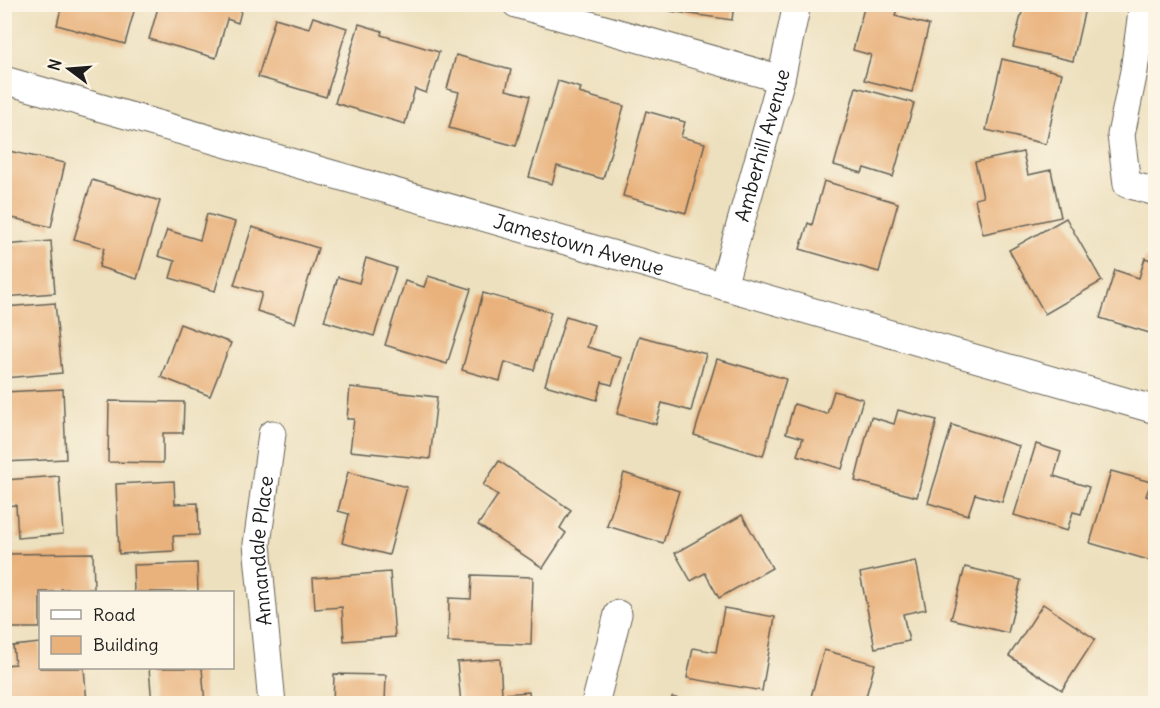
<svg xmlns="http://www.w3.org/2000/svg" width="1160" height="708" viewBox="0 0 1160 708" font-family="Delius,sans-serif">
  <style>
    .building { fill: #e9b27d }
    .lines { fill: none; stroke-linecap: round; stroke-linejoin: round }
    .minor-casing { stroke: #656155; stroke-width: 29 }
    .minor { stroke: #fff; stroke-width: 27 }
    .labels { text-anchor: middle; stroke-width: 4.5; stroke-linejoin: round; paint-order: stroke }
    .street-label { font-size: 20px; fill: #1c1c1c; stroke: #fcf5e5 }
  </style>
  <rect width="100%" height="100%" fill="#fcf5e5"/>
  <filter id="ink" filterUnits="userSpaceOnUse"><feTurbulence type="fractalNoise" baseFrequency=".0167" numOctaves="2"/><feDisplacementMap in="SourceGraphic" scale="12" xChannelSelector="R" yChannelSelector="G"/><feConvolveMatrix kernelMatrix="1 2 1 2 8 2 1 2 1" color-interpolation-filters="sRGB"/></filter>
  <filter id="wash" filterUnits="userSpaceOnUse"><feTurbulence type="fractalNoise" baseFrequency=".008" numOctaves="4" result="noise"/><feDisplacementMap in="SourceGraphic" scale="24" xChannelSelector="R" yChannelSelector="G"/><feGaussianBlur stdDeviation="1.35" result="paint"/><feColorMatrix in="noise" values="0 0 0 0 0 0 0 0 0 0 0 0 0 0 0 0 0 1.4 0 .05"/><feComposite in="paint" operator="in"/></filter>
  <g filter="url(#wash)">
    <rect width="100%" height="100%" fill="#ede0be"/>
    <g id="blocks">
      <g class="building">
        <path d="M 62,4 L 136,4 L 125,44 L 57,25 Z"/>
        <path d="M 159,4 L 179,4 L 178,8 L 187,11 L 189,4 L 243,4 L 238,23 L 227,19 L 216,58 L 149,39 Z"/>
        <path d="M 671,4 L 734,4 L 732,20 L 670,11 Z"/>
        <path d="M 865,4 L 898,4 L 895,16 L 929,25 L 912,92 L 864,80 L 871,55 L 853,50 Z"/>
        <path d="M 1024,4 L 1086,4 L 1073,61 L 1013,47 Z"/>
        <path d="M 313,17 L 347,28 L 326,97 L 258,77 L 275,18 L 309,28 Z"/>
        <path d="M 359,24 L 382,31 L 381,35 L 439,52 L 426,93 L 415,89 L 405,124 L 335,103 Z"/>
        <path d="M 456,55 L 511,70 L 506,90 L 530,96 L 516,146 L 449,128 L 459,92 L 447,89 Z"/>
        <path d="M 1002,59 L 1062,73 L 1046,144 L 986,130 Z"/>
        <path d="M 558,81 L 581,88 L 579,93 L 624,106 L 603,179 L 557,166 L 552,184 L 529,177 Z"/>
        <path d="M 856,87 L 914,103 L 893,177 L 864,168 L 862,173 L 834,165 Z"/>
        <path d="M 646,111 L 685,122 L 681,137 L 705,143 L 686,213 L 623,196 Z"/>
        <path d="M 4,150 L 65,163 L 51,227 L 4,216 Z"/>
        <path d="M 1023,152 L 1028,175 L 1051,170 L 1061,217 L 983,234 L 975,199 L 983,197 L 975,162 Z"/>
        <path d="M 92,180 L 160,201 L 137,279 L 99,267 L 104,248 L 74,239 Z"/>
        <path d="M 824,181 L 898,203 L 879,272 L 800,249 L 808,223 L 812,225 Z"/>
        <path d="M 207,214 L 235,222 L 215,291 L 170,278 L 175,261 L 158,256 L 167,230 L 200,240 Z"/>
        <path d="M 1066,218 L 1102,281 L 1045,314 L 1009,250 Z"/>
        <path d="M 252,227 L 318,248 L 295,323 L 257,311 L 262,293 L 234,285 Z"/>
        <path d="M 51,241 L 55,293 L 4,297 L 4,245 Z"/>
        <path d="M 366,258 L 396,268 L 374,336 L 324,321 L 338,277 L 359,283 Z"/>
        <path d="M 1145,258 L 1156,262 L 1156,335 L 1100,318 L 1115,270 L 1139,278 Z"/>
        <path d="M 428,276 L 471,289 L 447,364 L 385,345 L 405,281 L 424,287 Z"/>
        <path d="M 483,293 L 551,312 L 534,370 L 505,362 L 500,381 L 462,370 Z"/>
        <path d="M 55,303 L 62,373 L 4,378 L 4,307 Z"/>
        <path d="M 566,316 L 594,325 L 587,347 L 621,357 L 612,385 L 602,382 L 597,400 L 545,385 Z"/>
        <path d="M 180,324 L 231,343 L 210,396 L 161,377 Z"/>
        <path d="M 639,336 L 706,354 L 691,411 L 662,403 L 656,424 L 617,414 Z"/>
        <path d="M 717,359 L 786,379 L 763,456 L 694,435 Z"/>
        <path d="M 350,387 L 437,397 L 430,459 L 350,451 L 354,419 L 347,419 Z"/>
        <path d="M 63,389 L 66,459 L 4,462 L 4,392 Z"/>
        <path d="M 834,391 L 863,399 L 842,469 L 797,455 L 803,438 L 786,433 L 794,404 L 827,414 Z"/>
        <path d="M 109,401 L 184,402 L 183,433 L 163,433 L 163,463 L 108,462 Z"/>
        <path d="M 898,410 L 937,420 L 917,497 L 855,481 L 871,417 L 894,424 Z"/>
        <path d="M 952,425 L 1019,446 L 1002,502 L 975,494 L 968,515 L 928,503 Z"/>
        <path d="M 1036,444 L 1061,452 L 1054,476 L 1089,487 L 1081,514 L 1073,512 L 1067,531 L 1014,515 Z"/>
        <path d="M 499,461 L 571,510 L 560,528 L 566,533 L 543,568 L 478,525 L 498,495 L 483,485 Z"/>
        <path d="M 1111,471 L 1151,482 L 1146,496 L 1156,499 L 1156,550 L 1152,561 L 1090,543 Z"/>
        <path d="M 348,472 L 407,487 L 389,555 L 342,543 L 349,514 L 338,511 Z"/>
        <path d="M 624,473 L 679,491 L 663,543 L 607,526 Z"/>
        <path d="M 59,476 L 63,534 L 18,538 L 16,505 L 4,506 L 4,480 Z"/>
        <path d="M 174,481 L 175,504 L 198,503 L 199,535 L 173,536 L 174,551 L 119,554 L 116,484 Z"/>
        <path d="M 742,515 L 772,568 L 719,598 L 705,573 L 691,581 L 675,553 Z"/>
        <path d="M 93,553 L 94,589 L 61,589 L 61,592 L 40,592 L 40,628 L 4,628 L 4,554 Z"/>
        <path d="M 916,561 L 926,609 L 903,614 L 909,641 L 875,648 L 860,573 Z"/>
        <path d="M 197,563 L 198,592 L 134,592 L 133,565 Z"/>
        <path d="M 965,567 L 1021,580 L 1008,633 L 951,619 Z"/>
        <path d="M 390,572 L 395,637 L 344,641 L 342,607 L 315,609 L 313,578 Z"/>
        <path d="M 472,575 L 533,577 L 531,645 L 448,642 L 449,598 L 471,599 Z"/>
        <path d="M 1043,604 L 1095,639 L 1062,690 L 1009,656 Z"/>
        <path d="M 724,608 L 775,617 L 762,691 L 687,678 L 693,648 L 716,652 Z"/>
        <path d="M 40,643 L 40,668 L 84,668 L 87,703 L 7,704 L 4,665 L 15,664 L 13,646 Z"/>
        <path d="M 824,650 L 875,664 L 864,704 L 809,704 Z"/>
        <path d="M 500,659 L 502,694 L 529,692 L 530,704 L 461,704 L 457,662 Z"/>
        <path d="M 149,668 L 202,668 L 205,704 L 152,704 Z"/>
        <path d="M 334,674 L 386,675 L 385,704 L 333,704 Z"/>
        <path d="M 672,697 L 695,703 L 695,704 L 670,704 Z"/>
      </g>
    </g>
  </g>
  <g filter="url(#ink)">
    <use href="#blocks" fill-opacity="0" stroke="#656155" stroke-width="1.5"/>
    <g class="lines">
      <g class="minor-casing">
        <g id="minor">
          <path d="M 516,4 L 781,79"/>
          <path d="M 1143,4 L 1134,71 L 1121,135 L 1127,184 L 1156,192"/>
          <path id="s1" d="M 4,80 L 1156,410"/>
          <path id="s2" d="M 723,286 L 781,79 L 797,4"/>
          <path id="s3" d="M 272,704 L 257,544 L 272,434"/>
          <path d="M 595,704 L 618,614"/>
        </g>
      </g>
      <use href="#minor" class="minor"/>
    </g>
  </g>
  <g class="labels">
    <g class="street-label">
      <text dy="7" stroke="none"><textPath href="#s2" startOffset="146">Amberhill Avenue</textPath></text>
      <text dy="7" stroke="none"><textPath href="#s1" startOffset="598">Jamestown Avenue</textPath></text>
      <text dy="7" stroke="none"><textPath href="#s3" startOffset="154">Annandale Place</textPath></text>
    </g>
  </g>
  <rect width="1160" height="708" fill="none" stroke="#fcf5e5" stroke-width="24"/>
  <rect x="39" y="591" width="195" height="78" fill="#fcf5e5" stroke="#a29e95" stroke-width="1.5"/>
  <rect x="51" y="610" width="30" height="9" fill="#ffffff" stroke="#a29e95" stroke-width="1.5"/>
  <text x="93" y="621" font-size="18" fill="#1c1c1c">Road</text>
  <rect x="51" y="636" width="30" height="18" fill="#e9b27d" stroke="#a29e95" stroke-width="1.5"/>
  <text x="93" y="651" font-size="18" fill="#1c1c1c">Building</text>
  <g transform="translate(69 69) rotate(286)" stroke="#fcf5e5" stroke-width="4.5" paint-order="stroke">
  <path d="M0-4.5L10 22L0 15L-10 22Z" fill="#1c1c1c"/>
  <text y="-9" font-size="16" font-weight="bold" text-anchor="middle" fill="#1c1c1c">N</text>
  </g>
</svg>
